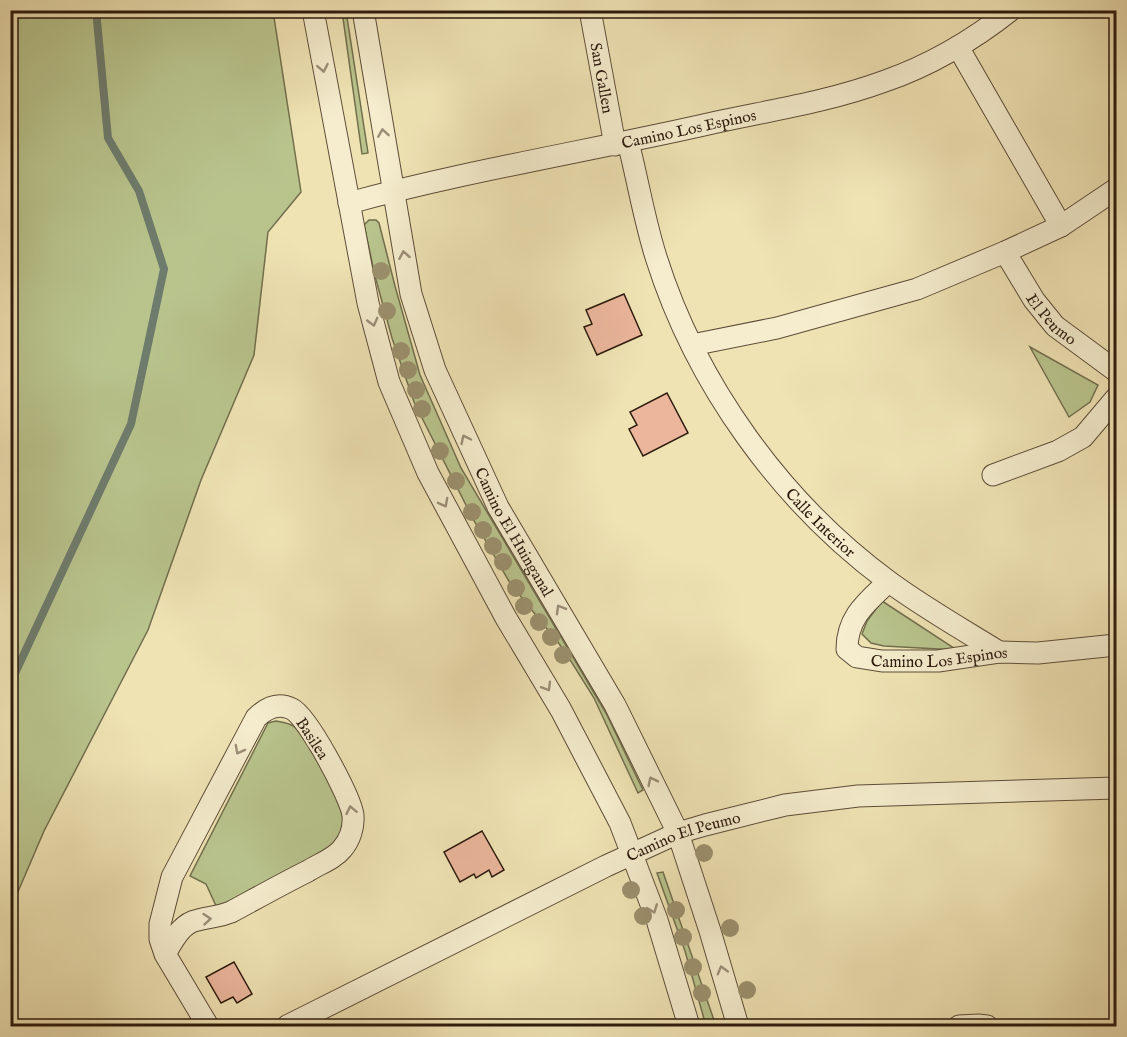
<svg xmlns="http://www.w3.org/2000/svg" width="1127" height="1037" viewBox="0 0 1127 1037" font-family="'IM FELL English',serif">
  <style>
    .green { fill: #b9c48d; stroke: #726f4d; stroke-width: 1.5 }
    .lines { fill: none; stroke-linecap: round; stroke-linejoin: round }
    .stream { stroke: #6e7c6d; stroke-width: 8 }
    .building { fill: #ebb69c; stroke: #2c1a0d; stroke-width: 1.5 }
    .minor-casing { stroke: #5d4c37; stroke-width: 23 }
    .minor { stroke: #f5edce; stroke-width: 21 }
    .tree { fill: #9b906d }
    .oneway { stroke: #9b8e77 }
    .labels { text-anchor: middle; stroke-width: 4.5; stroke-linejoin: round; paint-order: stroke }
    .street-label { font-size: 16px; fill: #2c1a0d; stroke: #f5edce }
  </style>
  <rect width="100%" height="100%" fill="#efe3b4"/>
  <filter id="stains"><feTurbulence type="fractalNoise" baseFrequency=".00333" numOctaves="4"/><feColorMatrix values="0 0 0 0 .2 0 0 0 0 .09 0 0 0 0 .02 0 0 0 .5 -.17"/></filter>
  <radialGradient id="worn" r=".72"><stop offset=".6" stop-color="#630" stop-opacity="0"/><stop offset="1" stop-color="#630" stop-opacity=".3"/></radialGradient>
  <g class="green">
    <path d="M 11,10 L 273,11 L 301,192 L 268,232 L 254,355 L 201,480 L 148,630 L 44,831 L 11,908 Z"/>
    <path d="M 342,11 L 346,11 L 368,153 L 362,154 Z"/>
    <path d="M 369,220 L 376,220 L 379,223 L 395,286 L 420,375 L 461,468 L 606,713 L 643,790 L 638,793 L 594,698 L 564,650 L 510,583 L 473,519 L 414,402 L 392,338 L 375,276 L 364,225 Z"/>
    <path d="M 1030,347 L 1098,385 L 1090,402 L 1069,417 Z"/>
    <path d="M 882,601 L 957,650 L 884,646 L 871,643 L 862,634 L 867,621 Z"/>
    <path d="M 276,721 C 281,722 289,723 293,726 C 308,736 344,803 343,820 C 343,833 335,844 328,854 L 217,908 L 206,884 L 190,876 L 268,723 Z"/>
    <path d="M 663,872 L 716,1026 L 706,1026 L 685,951 L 657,873 Z"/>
  </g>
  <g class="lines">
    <path class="stream" d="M 10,684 L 131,424 L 164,269 L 139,191 L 108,138 L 96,10"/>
  </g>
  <g class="building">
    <path d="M 624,294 L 642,335 L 597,355 L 584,327 L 592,324 L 586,310 Z"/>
    <path d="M 667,393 L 688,433 L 643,456 L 629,429 L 637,425 L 630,412 Z"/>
    <path d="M 482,831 L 504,870 L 492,877 L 489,870 L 476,878 L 474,874 L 460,882 L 444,852 Z"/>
    <path d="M 234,962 L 252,994 L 237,1003 L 233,997 L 221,1003 L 206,977 Z"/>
  </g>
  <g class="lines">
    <g class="minor-casing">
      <g id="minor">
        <path d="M 313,10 L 368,303 L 389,382 L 428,473 L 506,618 L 561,710 L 620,823 L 657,920 L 689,1026"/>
        <path id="s1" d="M 363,10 L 411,294 L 435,370 L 498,507 L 615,705 L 678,833 L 710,931 L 738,1026"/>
        <path id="s2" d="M 590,10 L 615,145"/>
        <path d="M 958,47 L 1061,226"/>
        <path id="s3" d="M 628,142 C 638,181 644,219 656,257 C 696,384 781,502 888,581 C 923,607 962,629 999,652"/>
        <path id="s4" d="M 349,203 C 470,170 595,150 717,122 C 773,110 831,101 885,81 C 931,65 973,40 1011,10"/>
        <path id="s5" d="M 1005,252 L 1034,300 L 1055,326 L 1116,371"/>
        <path d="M 692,345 L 777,328 L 917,289 L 1005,252 L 1061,226 L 1116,189"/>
        <path d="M 993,475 L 1058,451 L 1083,437 L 1116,398"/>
        <path id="s6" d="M 888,582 C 867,602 847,617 847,649 L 857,657 L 882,661 L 938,661 L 999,652 L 1038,653 L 1116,645"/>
        <path d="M 165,954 C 173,941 181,923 198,920 C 212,916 216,918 231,912 C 257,898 282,884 308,871 C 319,864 334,859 342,849 C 350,840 354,827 353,815 C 350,796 308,717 292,709 C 278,702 266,708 256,718 L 172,877 L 160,924 L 160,939 L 165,954 L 208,1026"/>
        <path id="s7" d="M 287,1026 L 606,866 L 678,833 L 705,825 L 785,805 L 858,796 L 1116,788"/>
        <path d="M 959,1026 L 978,1025 L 987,1026"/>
      </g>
    </g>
    <use href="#minor" class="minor"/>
  </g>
  <g class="tree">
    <circle cx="381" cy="271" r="9"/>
    <circle cx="387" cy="311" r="9"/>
    <circle cx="401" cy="351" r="9"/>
    <circle cx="408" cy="370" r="9"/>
    <circle cx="416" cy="390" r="9"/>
    <circle cx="422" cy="409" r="9"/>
    <circle cx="440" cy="451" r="9"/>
    <circle cx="456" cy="481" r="9"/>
    <circle cx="472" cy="512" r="9"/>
    <circle cx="483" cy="530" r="9"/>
    <circle cx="493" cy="546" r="9"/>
    <circle cx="503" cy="562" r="9"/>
    <circle cx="516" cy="588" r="9"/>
    <circle cx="524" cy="606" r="9"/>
    <circle cx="539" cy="622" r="9"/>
    <circle cx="551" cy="637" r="9"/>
    <circle cx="563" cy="655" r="9"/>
    <circle cx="704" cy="853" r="9"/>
    <circle cx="631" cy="890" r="9"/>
    <circle cx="676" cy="910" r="9"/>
    <circle cx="643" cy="916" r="9"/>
    <circle cx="730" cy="928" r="9"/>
    <circle cx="683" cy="937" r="9"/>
    <circle cx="693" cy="967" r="9"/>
    <circle cx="747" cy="990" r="9"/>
    <circle cx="702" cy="993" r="9"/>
  </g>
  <defs><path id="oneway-chevron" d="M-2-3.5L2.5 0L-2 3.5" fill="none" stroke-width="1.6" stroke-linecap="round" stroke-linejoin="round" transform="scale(1.5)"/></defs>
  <g class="oneway">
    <use href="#oneway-chevron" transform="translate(323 68) rotate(79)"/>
    <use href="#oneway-chevron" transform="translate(383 133) rotate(-99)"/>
    <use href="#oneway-chevron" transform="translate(404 255) rotate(-100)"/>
    <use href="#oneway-chevron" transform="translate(373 322) rotate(75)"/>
    <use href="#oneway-chevron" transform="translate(465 439) rotate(-115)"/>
    <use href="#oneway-chevron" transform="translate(444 503) rotate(62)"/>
    <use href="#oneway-chevron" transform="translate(560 609) rotate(-120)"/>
    <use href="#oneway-chevron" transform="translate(547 687) rotate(59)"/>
    <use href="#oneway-chevron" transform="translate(239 750) rotate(118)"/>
    <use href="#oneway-chevron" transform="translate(652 781) rotate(-116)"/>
    <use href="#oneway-chevron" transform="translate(351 810) rotate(-102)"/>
    <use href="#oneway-chevron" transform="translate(653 909) rotate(69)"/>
    <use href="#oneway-chevron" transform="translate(207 919) rotate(-5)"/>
    <use href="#oneway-chevron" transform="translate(722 970) rotate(-106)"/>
  </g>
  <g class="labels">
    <g class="street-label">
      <text dy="6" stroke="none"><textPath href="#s2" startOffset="69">San Gallen</textPath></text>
      <text dy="6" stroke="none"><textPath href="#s4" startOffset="348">Camino Los Espinos</textPath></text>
      <text dy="6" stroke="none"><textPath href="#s5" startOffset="82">El Peumo</textPath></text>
      <text dy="6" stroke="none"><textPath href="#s3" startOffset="434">Calle Interior</textPath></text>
      <text dy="6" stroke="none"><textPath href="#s1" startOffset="548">Camino El Huinganal</textPath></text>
      <text dy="6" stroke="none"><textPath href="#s6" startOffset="177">Camino Los Espinos</textPath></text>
      <text transform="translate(313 738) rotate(57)" y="6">Basilea</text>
      <text dy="6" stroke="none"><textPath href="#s7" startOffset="440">Camino El Peumo</textPath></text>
    </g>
  </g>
  <rect width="1127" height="1037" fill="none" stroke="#efe3b4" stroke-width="36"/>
  <rect x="12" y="12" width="1103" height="1013" fill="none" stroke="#2c1a0d" stroke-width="3"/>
  <rect x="18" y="18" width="1091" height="1001" fill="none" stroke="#2c1a0d" stroke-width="1.5"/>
  <rect width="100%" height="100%" filter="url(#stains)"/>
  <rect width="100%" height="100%" fill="url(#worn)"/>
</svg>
